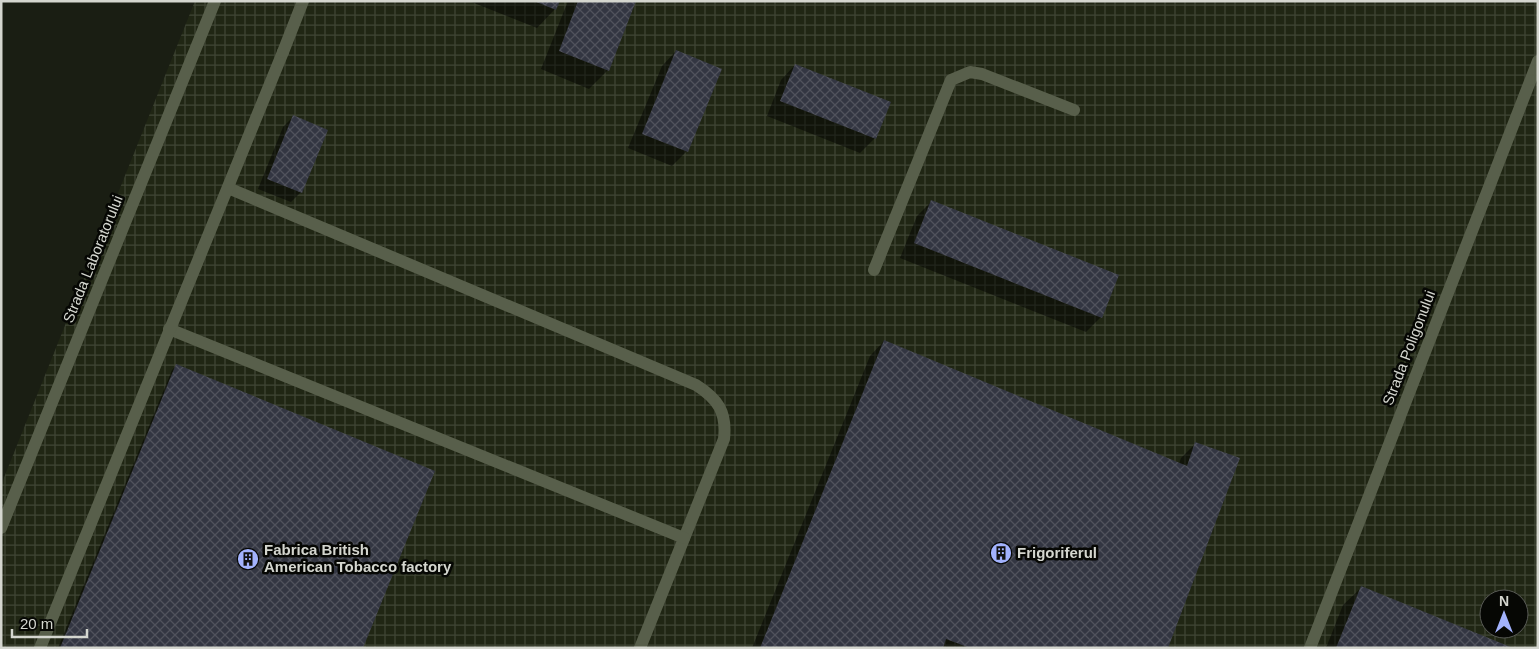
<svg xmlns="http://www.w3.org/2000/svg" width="1539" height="649" viewBox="0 0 1539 649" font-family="Arial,sans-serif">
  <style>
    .industrial { fill: url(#industrial-grid); fill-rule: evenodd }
    .shadow { fill: #0007 }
    .building { fill: url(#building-cross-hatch) }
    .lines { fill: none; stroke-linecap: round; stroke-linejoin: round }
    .service { stroke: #585f4b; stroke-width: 12 }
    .minor { stroke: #585f4b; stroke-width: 12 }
    .labels { text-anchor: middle; stroke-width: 5; stroke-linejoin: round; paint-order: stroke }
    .street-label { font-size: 15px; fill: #d4d6cf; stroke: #060704 }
    .poi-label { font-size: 15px; font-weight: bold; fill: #d4d6cf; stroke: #060704; text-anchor: start }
  </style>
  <defs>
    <pattern id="industrial-grid" width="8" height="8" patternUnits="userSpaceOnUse" patternTransform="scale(1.25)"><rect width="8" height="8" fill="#202614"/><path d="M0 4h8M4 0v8" fill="none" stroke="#404535"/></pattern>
    <pattern id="building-cross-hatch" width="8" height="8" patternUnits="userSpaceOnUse" patternTransform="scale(1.25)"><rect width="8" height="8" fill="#333642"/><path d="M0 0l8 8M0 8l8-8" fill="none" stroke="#50525c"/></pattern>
  </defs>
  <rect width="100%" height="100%" fill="#1a1e13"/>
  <path class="industrial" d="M 195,1 L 1538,1 L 1538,648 L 1,648 L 1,485 ZM 1489,599 L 1519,599 L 1519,629 L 1489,629 Z"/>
  <g class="shadow">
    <path d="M 469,1 L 558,1 L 555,9 L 537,28 Z"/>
    <path d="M 568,1 L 635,1 L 608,70 L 589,89 L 541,69 Z"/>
    <path d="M 676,51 L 720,69 L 686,152 L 672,166 L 628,148 L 662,66 Z"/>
    <path d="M 795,65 L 875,138 L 860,153 L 767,116 L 781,80 Z"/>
    <path d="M 293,117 L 301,192 L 291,202 L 258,189 L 283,127 Z"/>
    <path d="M 932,201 L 1101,317 L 1086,332 L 900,258 L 917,216 Z"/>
    <path d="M 884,341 L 1179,464 L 1181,458 L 1195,444 L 1167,648 L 752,648 L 870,356 Z"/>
    <path d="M 177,365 L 362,648 L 58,648 L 172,370 Z"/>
    <path d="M 1362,587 L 1510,648 L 1326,648 L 1343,605 Z"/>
  </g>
  <g class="building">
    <path d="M 534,1 L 560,1 L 556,10 Z"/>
    <path d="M 578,1 L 636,1 L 609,71 L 559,51 Z"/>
    <path d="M 676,50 L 722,69 L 688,152 L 642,134 Z"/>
    <path d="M 795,64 L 891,102 L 876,139 L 780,101 Z"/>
    <path d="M 293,115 L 328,130 L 302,193 L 267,179 Z"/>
    <path d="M 931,200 L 1119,275 L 1102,318 L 914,243 Z"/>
    <path d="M 884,340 L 1187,466 L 1195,442 L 1240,458 L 1168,648 L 970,648 L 946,639 L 943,648 L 760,648 Z"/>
    <path d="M 176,364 L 435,471 L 363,648 L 60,648 Z"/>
    <path d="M 1361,586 L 1513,648 L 1336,648 Z"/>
  </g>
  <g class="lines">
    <g class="service">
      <path d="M 228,188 L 696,385 C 718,399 727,412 724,439 L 640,648"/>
      <path d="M 874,270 L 951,80 L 970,72 L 982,74 L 1074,110"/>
      <path d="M 169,329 L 684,538"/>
      <path d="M 40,648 L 283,52"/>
      <path d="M 1310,648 L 1538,61"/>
    </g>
    <g class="minor">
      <path d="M 283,52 L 303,1"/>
      <path d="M 1,528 L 215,1"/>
    </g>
  </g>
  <defs>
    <g id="building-disc" transform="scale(1.125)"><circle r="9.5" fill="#a2b2fd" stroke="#060704"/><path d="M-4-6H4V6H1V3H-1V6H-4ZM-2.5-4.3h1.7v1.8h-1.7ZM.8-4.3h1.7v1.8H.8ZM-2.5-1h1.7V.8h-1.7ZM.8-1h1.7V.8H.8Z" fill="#111"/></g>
  </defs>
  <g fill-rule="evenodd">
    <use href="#building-disc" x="1001" y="553"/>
    <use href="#building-disc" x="248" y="559"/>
  </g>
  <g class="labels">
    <g class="street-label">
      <text transform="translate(93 259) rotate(-68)" y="5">Strada Laboratorului</text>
      <text transform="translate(1409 348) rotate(-69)" y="5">Strada Poligonului</text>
    </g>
    <g class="poi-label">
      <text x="264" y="555">Fabrica British<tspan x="264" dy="17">American Tobacco factory</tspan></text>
      <text x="1017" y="558">Frigoriferul</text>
    </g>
  </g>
  <rect width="1539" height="649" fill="none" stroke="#d4d6cf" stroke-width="5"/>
  <g transform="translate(1504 614)"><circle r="24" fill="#060704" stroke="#585a55"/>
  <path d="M0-4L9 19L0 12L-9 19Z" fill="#a2b2fd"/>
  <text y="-8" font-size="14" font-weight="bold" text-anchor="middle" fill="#d4d6cf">N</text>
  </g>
  <path d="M12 629v8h75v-8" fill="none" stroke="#d4d6cf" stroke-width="2.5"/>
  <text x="20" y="629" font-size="15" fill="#d4d6cf" stroke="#060704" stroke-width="4" paint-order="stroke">20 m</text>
</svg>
